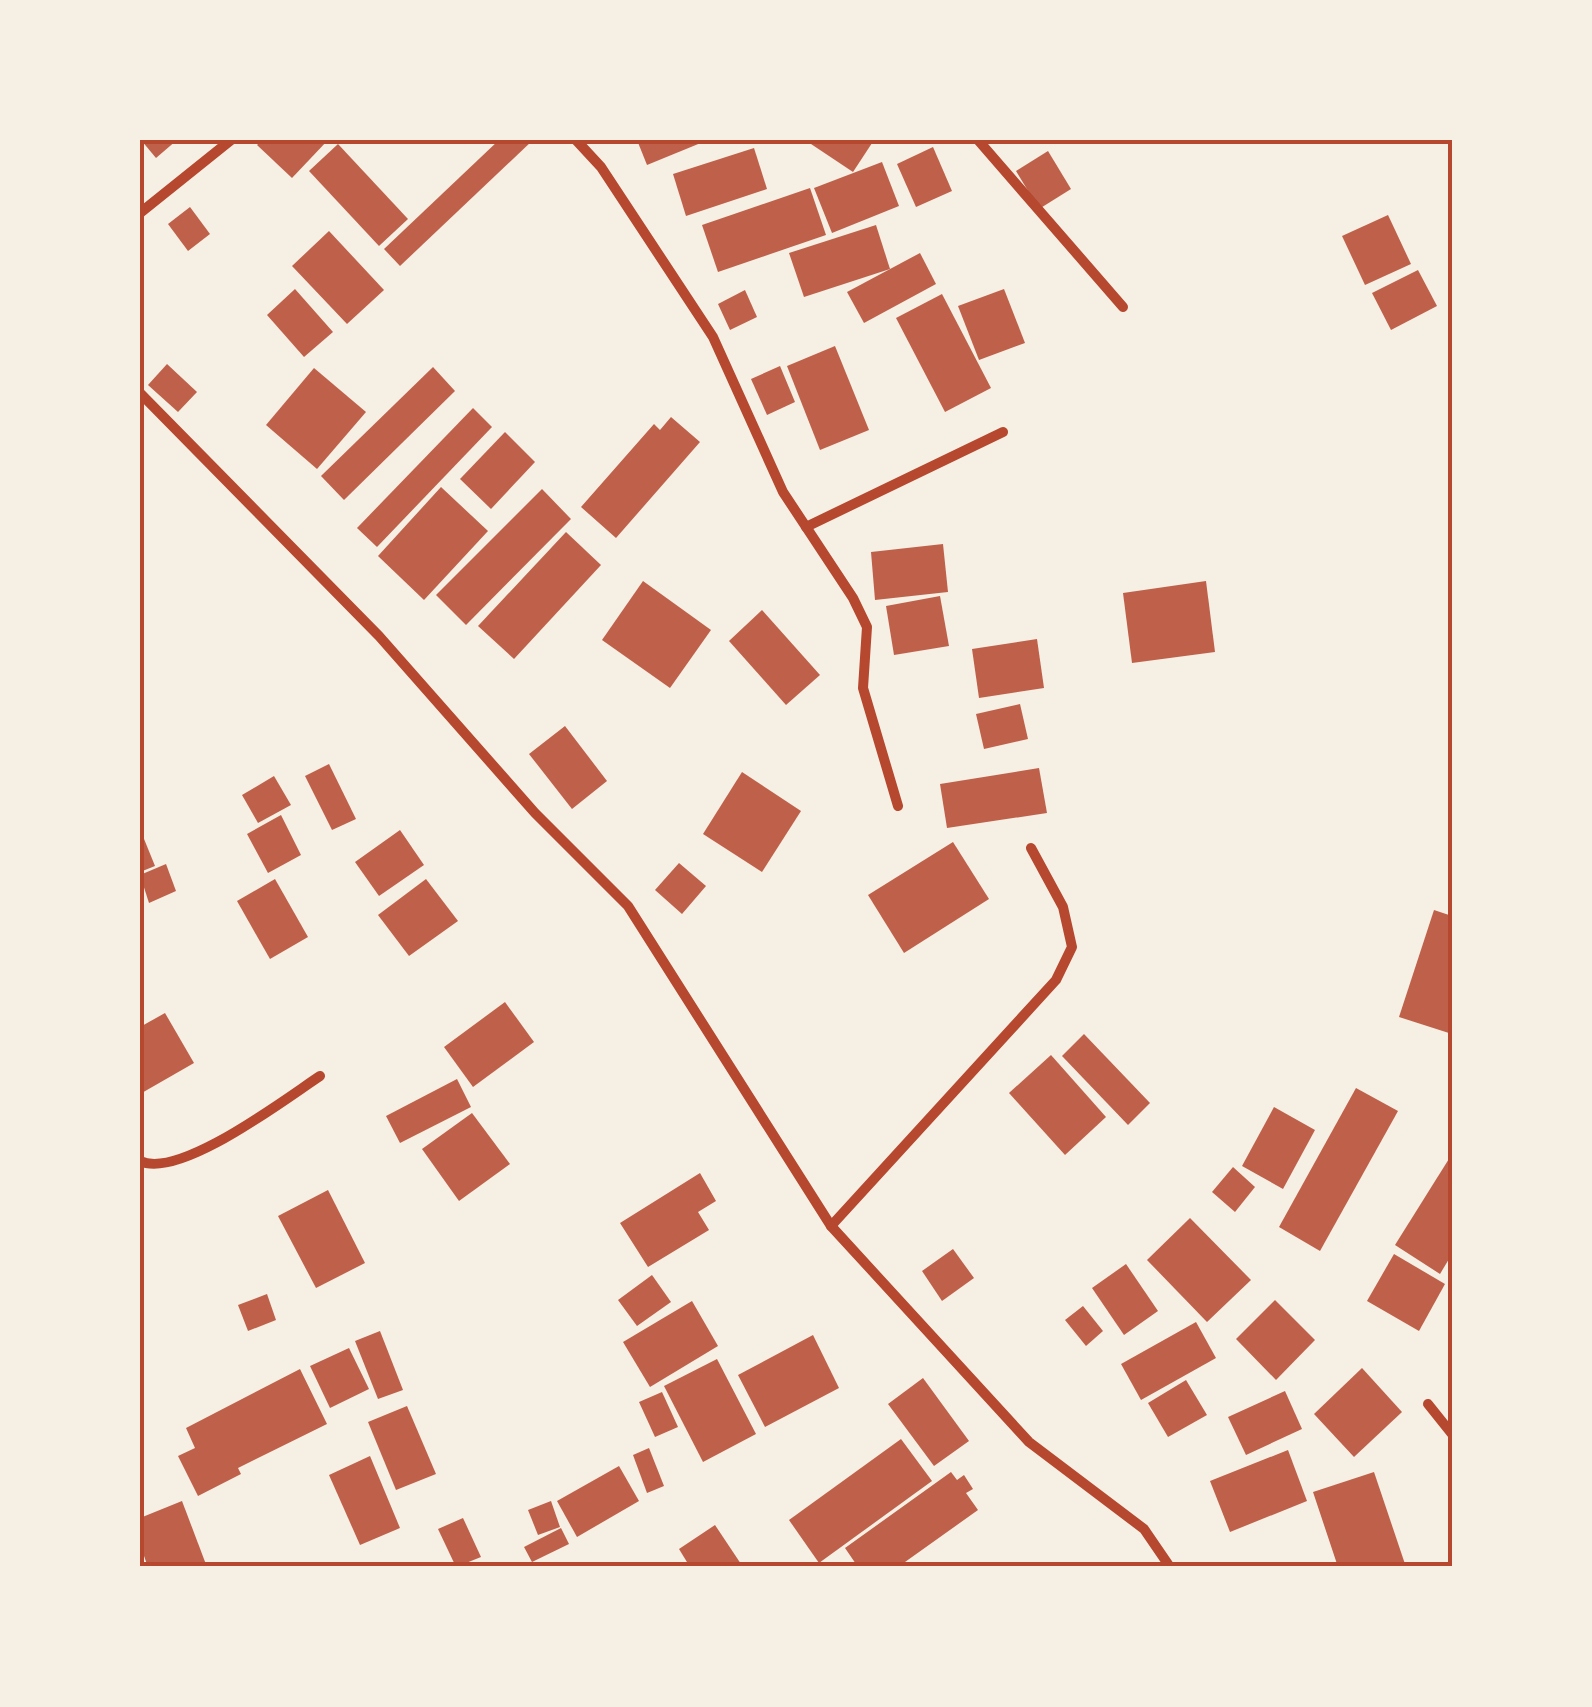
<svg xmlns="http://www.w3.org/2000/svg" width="1592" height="1707" viewBox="0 0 1592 1707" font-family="Figtree,sans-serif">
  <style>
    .building { fill: #bf614a }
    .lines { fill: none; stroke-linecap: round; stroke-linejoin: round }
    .minor { stroke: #b5482f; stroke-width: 10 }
    .neatline { fill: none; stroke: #b5482f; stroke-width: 4 }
  </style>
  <rect width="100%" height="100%" fill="#f6efe4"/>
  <g class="building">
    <path d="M 141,140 L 177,140 L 156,158 Z"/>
    <path d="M 262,140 L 328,140 L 292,178 L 257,145 Z"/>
    <path d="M 499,140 L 533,140 L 400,266 L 384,249 Z"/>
    <path d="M 637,140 L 708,140 L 647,165 Z"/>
    <path d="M 805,140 L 874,140 L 853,172 Z"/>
    <path d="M 338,144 L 408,219 L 379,246 L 309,171 Z"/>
    <path d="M 933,147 L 952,191 L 916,207 L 897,164 Z"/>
    <path d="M 754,148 L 767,189 L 686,216 L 673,174 Z"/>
    <path d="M 1048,151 L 1071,189 L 1039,209 L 1016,171 Z"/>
    <path d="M 882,162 L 899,206 L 832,233 L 814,188 Z"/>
    <path d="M 810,188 L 826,235 L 718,272 L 702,225 Z"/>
    <path d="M 190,207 L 210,234 L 188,251 L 168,224 Z"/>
    <path d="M 1388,215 L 1411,264 L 1365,285 L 1342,236 Z"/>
    <path d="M 876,225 L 890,269 L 804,297 L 789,253 Z"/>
    <path d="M 329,231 L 384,290 L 347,324 L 292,266 Z"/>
    <path d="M 920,253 L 936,284 L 864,323 L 847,292 Z"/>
    <path d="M 1418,270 L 1437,306 L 1391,330 L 1372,293 Z"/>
    <path d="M 295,289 L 333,332 L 304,357 L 267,315 Z"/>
    <path d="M 1004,289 L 1025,343 L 979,360 L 958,306 Z"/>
    <path d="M 745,290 L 757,317 L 730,330 L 718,304 Z"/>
    <path d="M 942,294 L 991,388 L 945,412 L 896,318 Z"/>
    <path d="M 835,346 L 869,430 L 820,450 L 787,366 Z"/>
    <path d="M 167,364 L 197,392 L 178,412 L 148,385 Z"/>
    <path d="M 780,366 L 795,402 L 767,415 L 751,379 Z"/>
    <path d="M 433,367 L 455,391 L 344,500 L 321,476 Z"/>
    <path d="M 314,368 L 366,412 L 317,469 L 266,425 Z"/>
    <path d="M 473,408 L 492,427 L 377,547 L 357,528 Z"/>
    <path d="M 671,417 L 700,442 L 616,538 L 581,507 L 654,424 L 660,430 Z"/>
    <path d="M 505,432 L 535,462 L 491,509 L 460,479 Z"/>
    <path d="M 441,487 L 488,531 L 424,600 L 378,556 Z"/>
    <path d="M 542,489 L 571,519 L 466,625 L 436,595 Z"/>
    <path d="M 566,532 L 601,565 L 514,659 L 478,626 Z"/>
    <path d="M 943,544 L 948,592 L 875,600 L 871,552 Z"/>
    <path d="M 643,581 L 711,630 L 670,688 L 602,640 Z"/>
    <path d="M 1206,581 L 1215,652 L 1132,663 L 1123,593 Z"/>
    <path d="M 940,596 L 949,646 L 894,655 L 886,606 Z"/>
    <path d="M 762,610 L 820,675 L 786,705 L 729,641 Z"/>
    <path d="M 1037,639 L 1044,688 L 979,698 L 972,649 Z"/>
    <path d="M 1020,704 L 1028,739 L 984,749 L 976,714 Z"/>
    <path d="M 565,726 L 607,781 L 572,809 L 529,754 Z"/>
    <path d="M 329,764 L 356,819 L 332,830 L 305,776 Z"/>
    <path d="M 1039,768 L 1047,813 L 947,828 L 940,784 Z"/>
    <path d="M 742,772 L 801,811 L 762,872 L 703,834 Z"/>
    <path d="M 274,776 L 291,805 L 258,823 L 242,795 Z"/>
    <path d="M 281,815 L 301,855 L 268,873 L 247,834 Z"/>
    <path d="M 140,829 L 155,866 L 140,872 Z"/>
    <path d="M 400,830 L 424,865 L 379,896 L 355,862 Z"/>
    <path d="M 953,842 L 989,899 L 904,953 L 868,895 Z"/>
    <path d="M 679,863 L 706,886 L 682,914 L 655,890 Z"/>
    <path d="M 166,864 L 176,891 L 149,903 L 140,875 Z"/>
    <path d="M 275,879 L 308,937 L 270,959 L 237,901 Z"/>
    <path d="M 426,879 L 458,921 L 409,956 L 378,915 Z"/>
    <path d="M 1434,910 L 1452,916 L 1452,1034 L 1399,1017 Z"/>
    <path d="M 505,1002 L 534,1042 L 473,1087 L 444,1047 Z"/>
    <path d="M 165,1013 L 194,1063 L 140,1094 L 140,1027 Z"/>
    <path d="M 1084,1034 L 1150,1103 L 1128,1125 L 1062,1056 Z"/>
    <path d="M 1051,1055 L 1106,1117 L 1065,1155 L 1009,1093 Z"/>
    <path d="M 457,1079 L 471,1107 L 400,1143 L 386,1116 Z"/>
    <path d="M 1356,1088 L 1398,1111 L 1320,1251 L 1279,1227 Z"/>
    <path d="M 1274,1107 L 1315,1130 L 1283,1189 L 1242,1166 Z"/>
    <path d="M 472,1113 L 510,1164 L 459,1201 L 422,1149 Z"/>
    <path d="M 1452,1154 L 1452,1254 L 1440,1274 L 1395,1245 Z"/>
    <path d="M 1233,1167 L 1255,1187 L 1235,1212 L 1212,1192 Z"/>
    <path d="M 700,1173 L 716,1201 L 698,1212 L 709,1230 L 648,1267 L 620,1223 Z"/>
    <path d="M 328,1190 L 365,1263 L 316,1288 L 278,1216 Z"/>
    <path d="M 1190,1218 L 1251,1280 L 1207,1322 L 1147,1260 Z"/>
    <path d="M 953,1249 L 974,1278 L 942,1301 L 922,1271 Z"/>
    <path d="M 1394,1254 L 1445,1284 L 1419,1331 L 1367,1301 Z"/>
    <path d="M 1126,1264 L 1158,1311 L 1124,1335 L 1092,1288 Z"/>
    <path d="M 652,1275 L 671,1302 L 637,1326 L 618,1300 Z"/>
    <path d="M 267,1294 L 276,1320 L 248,1331 L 238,1305 Z"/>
    <path d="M 1275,1300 L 1315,1340 L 1276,1380 L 1236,1339 Z"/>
    <path d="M 692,1301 L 718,1346 L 650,1387 L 623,1342 Z"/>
    <path d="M 1083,1306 L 1103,1331 L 1086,1346 L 1065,1320 Z"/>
    <path d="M 1196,1322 L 1216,1358 L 1141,1400 L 1121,1364 Z"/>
    <path d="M 380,1331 L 403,1390 L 378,1399 L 355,1341 Z"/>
    <path d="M 813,1335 L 839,1388 L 765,1427 L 738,1375 Z"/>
    <path d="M 349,1348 L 369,1389 L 330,1408 L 310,1366 Z"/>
    <path d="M 717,1359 L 756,1434 L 703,1462 L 664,1386 Z"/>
    <path d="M 1362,1368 L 1402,1412 L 1354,1457 L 1314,1414 Z"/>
    <path d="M 300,1369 L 327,1424 L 238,1468 L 241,1474 L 198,1496 L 178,1456 L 195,1448 L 186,1428 Z"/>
    <path d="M 923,1378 L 969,1441 L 934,1466 L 888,1404 Z"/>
    <path d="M 1186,1380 L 1207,1415 L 1168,1437 L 1148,1403 Z"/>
    <path d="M 1285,1391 L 1302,1429 L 1246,1455 L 1228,1417 Z"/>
    <path d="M 662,1392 L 678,1427 L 655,1437 L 639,1402 Z"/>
    <path d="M 407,1406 L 436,1474 L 396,1490 L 368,1422 Z"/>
    <path d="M 901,1439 L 932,1481 L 819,1563 L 789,1520 Z"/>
    <path d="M 649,1448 L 664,1486 L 647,1493 L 633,1455 Z"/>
    <path d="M 1288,1450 L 1307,1501 L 1230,1532 L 1210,1481 Z"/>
    <path d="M 370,1456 L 400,1528 L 360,1545 L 329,1475 Z"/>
    <path d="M 619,1466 L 639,1501 L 577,1537 L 557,1501 Z"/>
    <path d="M 951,1472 L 957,1480 L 964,1475 L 973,1489 L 966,1493 L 978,1510 L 898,1567 L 858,1567 L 845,1548 Z"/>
    <path d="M 1374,1472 L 1406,1567 L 1338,1567 L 1313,1492 Z"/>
    <path d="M 182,1501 L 207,1567 L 148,1567 L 140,1545 L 140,1518 Z"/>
    <path d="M 551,1501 L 560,1527 L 538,1535 L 528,1510 Z"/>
    <path d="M 463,1518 L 481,1557 L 456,1567 L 438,1529 Z"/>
    <path d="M 715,1525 L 743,1567 L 690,1567 L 679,1549 Z"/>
    <path d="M 561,1528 L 569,1544 L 532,1562 L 524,1547 Z"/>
  </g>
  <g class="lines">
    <g class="minor">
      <path d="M 576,140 L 601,167 L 713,337 L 783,492 L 853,598 L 867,627 L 863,688 L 898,806"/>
      <path d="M 978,140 L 1123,307"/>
      <path d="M 140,213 L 231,140"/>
      <path d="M 140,393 L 379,636 L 535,813 L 628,906 L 831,1226 L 1029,1442 L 1144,1529 L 1170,1567"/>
      <path d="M 806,527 L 1003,432"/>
      <path d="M 140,1161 C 179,1180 285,1099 320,1076"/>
      <path d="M 831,1226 L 1056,980 L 1072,947 L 1063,907 L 1031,848"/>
      <path d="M 1428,1404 L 1452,1434"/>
    </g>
  </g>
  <rect width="1592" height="1707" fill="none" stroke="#f6efe4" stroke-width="285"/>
  <rect x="142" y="142" width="1308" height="1422" class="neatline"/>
</svg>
